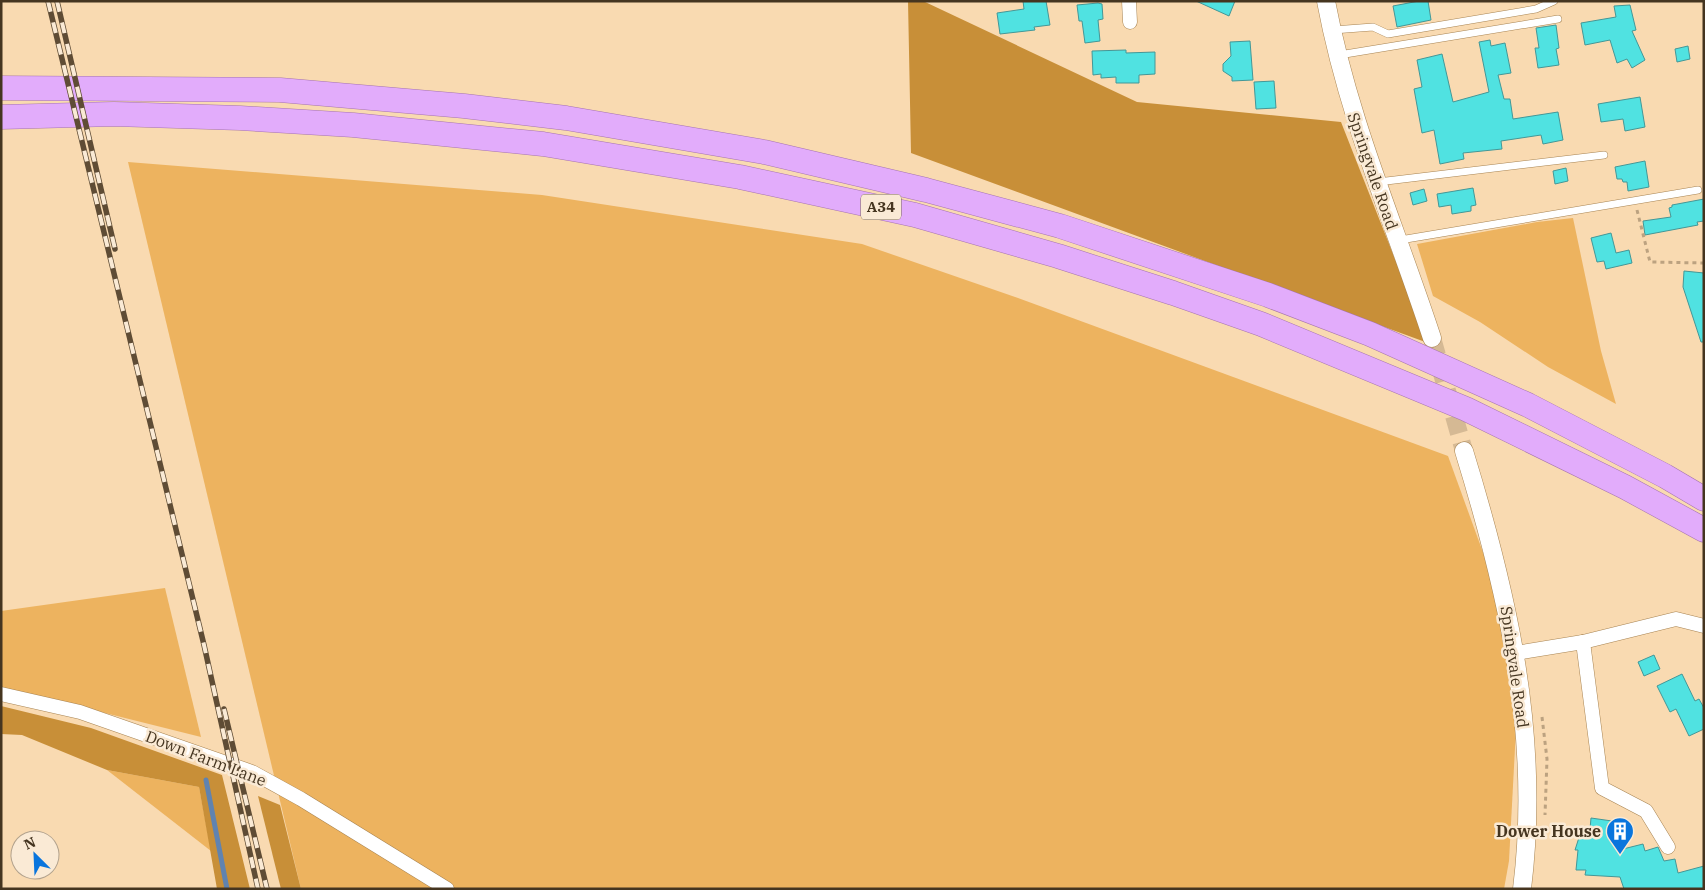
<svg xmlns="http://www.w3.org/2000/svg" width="1705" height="890" viewBox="0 0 1705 890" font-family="'IBM Plex Serif',serif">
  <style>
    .green { fill: #edb35f }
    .forest { fill: #c88f38 }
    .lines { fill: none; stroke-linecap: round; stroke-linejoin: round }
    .stream { stroke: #6083b0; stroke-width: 5 }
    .building { fill: #50e2e1; stroke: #449797 }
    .tertiary-tunnel { stroke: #d5b994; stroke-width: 18; stroke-dasharray: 18 9; stroke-linecap: butt }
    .service-casing { stroke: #a88452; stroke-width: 8 }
    .minor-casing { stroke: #a88452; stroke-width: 15 }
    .tertiary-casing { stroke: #a88452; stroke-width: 19 }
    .trunk-casing { stroke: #a675ae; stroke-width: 25 }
    .path { stroke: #bca280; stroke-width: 3; stroke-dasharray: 4 4; stroke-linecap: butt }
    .service { stroke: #fff; stroke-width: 7 }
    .minor { stroke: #fff; stroke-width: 14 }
    .tertiary { stroke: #fff; stroke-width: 18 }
    .trunk { stroke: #e2acfb; stroke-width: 24 }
    .rail-casing { stroke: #5f4c35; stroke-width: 5.5 }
    .rail { stroke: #faead5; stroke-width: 4; stroke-dasharray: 11; stroke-linecap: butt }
    .labels { text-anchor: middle; stroke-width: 5; stroke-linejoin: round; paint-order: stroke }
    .shield { fill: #faead5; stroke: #7b6b56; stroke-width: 1 }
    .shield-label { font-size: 15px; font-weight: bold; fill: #453520 }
    .street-label { font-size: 16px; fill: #453520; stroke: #faead5 }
    .poi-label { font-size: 16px; font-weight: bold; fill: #453520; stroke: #faead5; text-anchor: end }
  </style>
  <rect width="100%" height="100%" fill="#f9dab1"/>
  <g class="green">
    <path d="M 128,162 L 542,195 L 862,244 L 1018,298 L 1448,456 L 1489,569 L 1509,646 L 1516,729 L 1509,861 L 1504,889 L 301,889 Z"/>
    <path d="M 1573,218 L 1601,351 L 1616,404 L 1548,367 L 1480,322 L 1433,296 L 1417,244 L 1537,222 Z"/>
    <path d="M 165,588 L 201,737 L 1,687 L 1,611 Z"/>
    <path d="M 107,770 L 199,787 L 211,851 Z"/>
  </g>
  <g class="forest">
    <path d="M 908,1 L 923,1 L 1137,102 L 1341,122 L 1428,343 L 911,153 Z"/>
    <path d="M 1,706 L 91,728 L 222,775 L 250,889 L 217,889 L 199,787 L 107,770 L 22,735 L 1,734 Z"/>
    <path d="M 258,796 L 280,805 L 301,889 L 281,889 Z"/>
  </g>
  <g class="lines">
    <path class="stream" d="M 206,780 L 227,889"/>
  </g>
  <g class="building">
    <path d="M 1023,1 L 1046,1 L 1050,25 L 1034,27 L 1035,30 L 1000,34 L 997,13 L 1024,9 Z"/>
    <path d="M 1196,1 L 1235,1 L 1229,16 Z"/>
    <path d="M 1419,1 L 1428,1 L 1431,20 L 1397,27 L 1393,6 Z"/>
    <path d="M 1098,3 L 1102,4 L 1103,19 L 1098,20 L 1100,41 L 1085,43 L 1082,21 L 1079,21 L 1077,5 Z"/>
    <path d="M 1630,5 L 1636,30 L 1632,31 L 1645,60 L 1632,68 L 1627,59 L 1617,63 L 1610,40 L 1585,45 L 1581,23 L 1616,17 L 1614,6 Z"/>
    <path d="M 1556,25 L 1559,48 L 1556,49 L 1559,65 L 1538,68 L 1535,48 L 1539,48 L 1536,28 Z"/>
    <path d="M 1490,40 L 1491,46 L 1505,43 L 1511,73 L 1498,75 L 1504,99 L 1510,99 L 1513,119 L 1558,112 L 1563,140 L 1543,144 L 1541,135 L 1501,141 L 1502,149 L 1463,153 L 1464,159 L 1440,164 L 1434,130 L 1422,133 L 1414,89 L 1422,87 L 1417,60 L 1442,54 L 1453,102 L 1489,92 L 1479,42 Z"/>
    <path d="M 1250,41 L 1253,80 L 1232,81 L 1232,77 L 1223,71 L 1223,64 L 1231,56 L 1230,42 Z"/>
    <path d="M 1688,46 L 1690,59 L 1677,62 L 1675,49 Z"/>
    <path d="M 1126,50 L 1126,53 L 1155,52 L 1155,74 L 1139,75 L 1139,83 L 1116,83 L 1116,77 L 1101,78 L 1101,74 L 1093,75 L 1092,51 Z"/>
    <path d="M 1274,81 L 1276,108 L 1256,109 L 1254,82 Z"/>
    <path d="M 1640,97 L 1645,127 L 1625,131 L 1623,119 L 1601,122 L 1598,104 Z"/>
    <path d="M 1645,161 L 1649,187 L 1628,191 L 1627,182 L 1623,182 L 1622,179 L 1617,179 L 1615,167 Z"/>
    <path d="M 1566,168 L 1568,181 L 1555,184 L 1553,171 Z"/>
    <path d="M 1473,188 L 1476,205 L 1471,206 L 1471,211 L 1452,214 L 1451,205 L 1439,207 L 1437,194 Z"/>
    <path d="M 1424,189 L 1427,201 L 1413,205 L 1410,193 Z"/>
    <path d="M 1704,199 L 1704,221 L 1697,222 L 1698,225 L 1645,235 L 1643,221 L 1671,217 L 1669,208 L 1672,207 L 1672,205 Z"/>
    <path d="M 1611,233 L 1616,253 L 1629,250 L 1632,263 L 1606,269 L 1604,261 L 1597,262 L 1591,238 Z"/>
    <path d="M 1684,271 L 1704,273 L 1704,342 L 1701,342 L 1683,287 Z"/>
    <path d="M 1654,655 L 1660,669 L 1644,676 L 1638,662 Z"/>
    <path d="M 1682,674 L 1695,701 L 1699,699 L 1704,708 L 1704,729 L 1689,736 L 1676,709 L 1670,712 L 1657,686 Z"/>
    <path d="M 1591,818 L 1612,821 L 1612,831 L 1622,832 L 1619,850 L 1643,844 L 1645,851 L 1658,847 L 1664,861 L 1675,859 L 1678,873 L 1704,866 L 1704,889 L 1624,889 L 1620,877 L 1585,875 L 1586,870 L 1576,870 L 1578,850 L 1575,850 L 1582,828 L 1590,829 Z"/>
  </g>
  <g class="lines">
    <path class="tertiary-tunnel" d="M 1432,338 L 1464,451"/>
    <g class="service-casing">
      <g id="service">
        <path d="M 1333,30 L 1373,27 L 1388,34 L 1536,9 L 1554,1"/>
        <path d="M 1339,55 L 1558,19"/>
        <path d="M 1378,182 L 1604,155"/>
        <path d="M 1400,240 L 1698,190"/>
      </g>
    </g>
    <g class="minor-casing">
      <g id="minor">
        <path d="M 1129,1 L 1130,22"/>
        <path d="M 1583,642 L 1602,788 L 1646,811 L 1668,847"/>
        <path d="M 1516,653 L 1583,642 L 1676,619 L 1704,626"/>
        <path d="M 1,694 L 80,712 L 252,772 L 301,799 L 447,889"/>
      </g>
    </g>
    <g class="tertiary-casing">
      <g id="tertiary">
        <path d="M 1326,1 C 1348,119 1395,225 1432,338"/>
        <path d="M 1464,451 C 1508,594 1541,737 1522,889"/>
      </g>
    </g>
    <g class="trunk-casing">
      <g id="trunk">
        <path d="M 1,88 L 280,90 L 464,106 L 566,118 L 764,152 L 926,190 L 1060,226 L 1268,295 L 1370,334 L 1528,405 L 1665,476 L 1704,499"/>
        <path d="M 1,117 L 114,114 L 240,118 L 353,125 L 543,144 L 740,177 L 915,215 L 1058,256 L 1173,293 L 1261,324 L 1466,409 L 1625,487 L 1704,530"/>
      </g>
    </g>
    <g class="path">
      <path d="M 1637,210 L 1650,262 L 1704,263"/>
      <path d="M 1542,717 L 1547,759 L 1545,815"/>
    </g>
    <use href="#service" class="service"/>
    <use href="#minor" class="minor"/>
    <use href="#tertiary" class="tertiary"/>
    <use href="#trunk" class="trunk"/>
    <g class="rail-casing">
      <g id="rail">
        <path d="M 48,1 L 204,645 L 258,889"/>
        <path d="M 57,1 L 115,249"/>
        <path d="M 224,709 L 267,889"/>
      </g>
    </g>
    <use href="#rail" class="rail"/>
  </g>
  <defs>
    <g id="building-pin" transform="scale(1.4375)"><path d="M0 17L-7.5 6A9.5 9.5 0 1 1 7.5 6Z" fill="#0975dd" stroke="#faead5"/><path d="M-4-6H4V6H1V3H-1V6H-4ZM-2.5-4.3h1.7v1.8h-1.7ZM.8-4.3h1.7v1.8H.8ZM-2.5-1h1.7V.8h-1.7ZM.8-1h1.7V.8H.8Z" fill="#fff"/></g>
  </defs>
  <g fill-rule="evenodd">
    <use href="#building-pin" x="1620" y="831"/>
  </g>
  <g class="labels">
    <rect class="shield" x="861" y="194.5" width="40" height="25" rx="4"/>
    <g class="shield-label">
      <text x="881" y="212">A34</text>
    </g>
    <g class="street-label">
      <text transform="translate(1373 171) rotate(71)" y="6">Springvale Road</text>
      <text transform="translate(1515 667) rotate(82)" y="6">Springvale Road</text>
      <text transform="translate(206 758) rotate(21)" y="6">Down Farm Lane</text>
    </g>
    <g class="poi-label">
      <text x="1601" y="837">Dower House</text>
    </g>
  </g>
  <rect width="1705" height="890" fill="none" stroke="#453520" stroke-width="5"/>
  <g transform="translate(35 855) rotate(336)"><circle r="24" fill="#faead5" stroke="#b2a28d"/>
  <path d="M0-4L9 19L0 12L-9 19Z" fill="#0975dd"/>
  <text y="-8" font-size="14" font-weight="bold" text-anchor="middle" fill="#453520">N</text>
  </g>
</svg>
